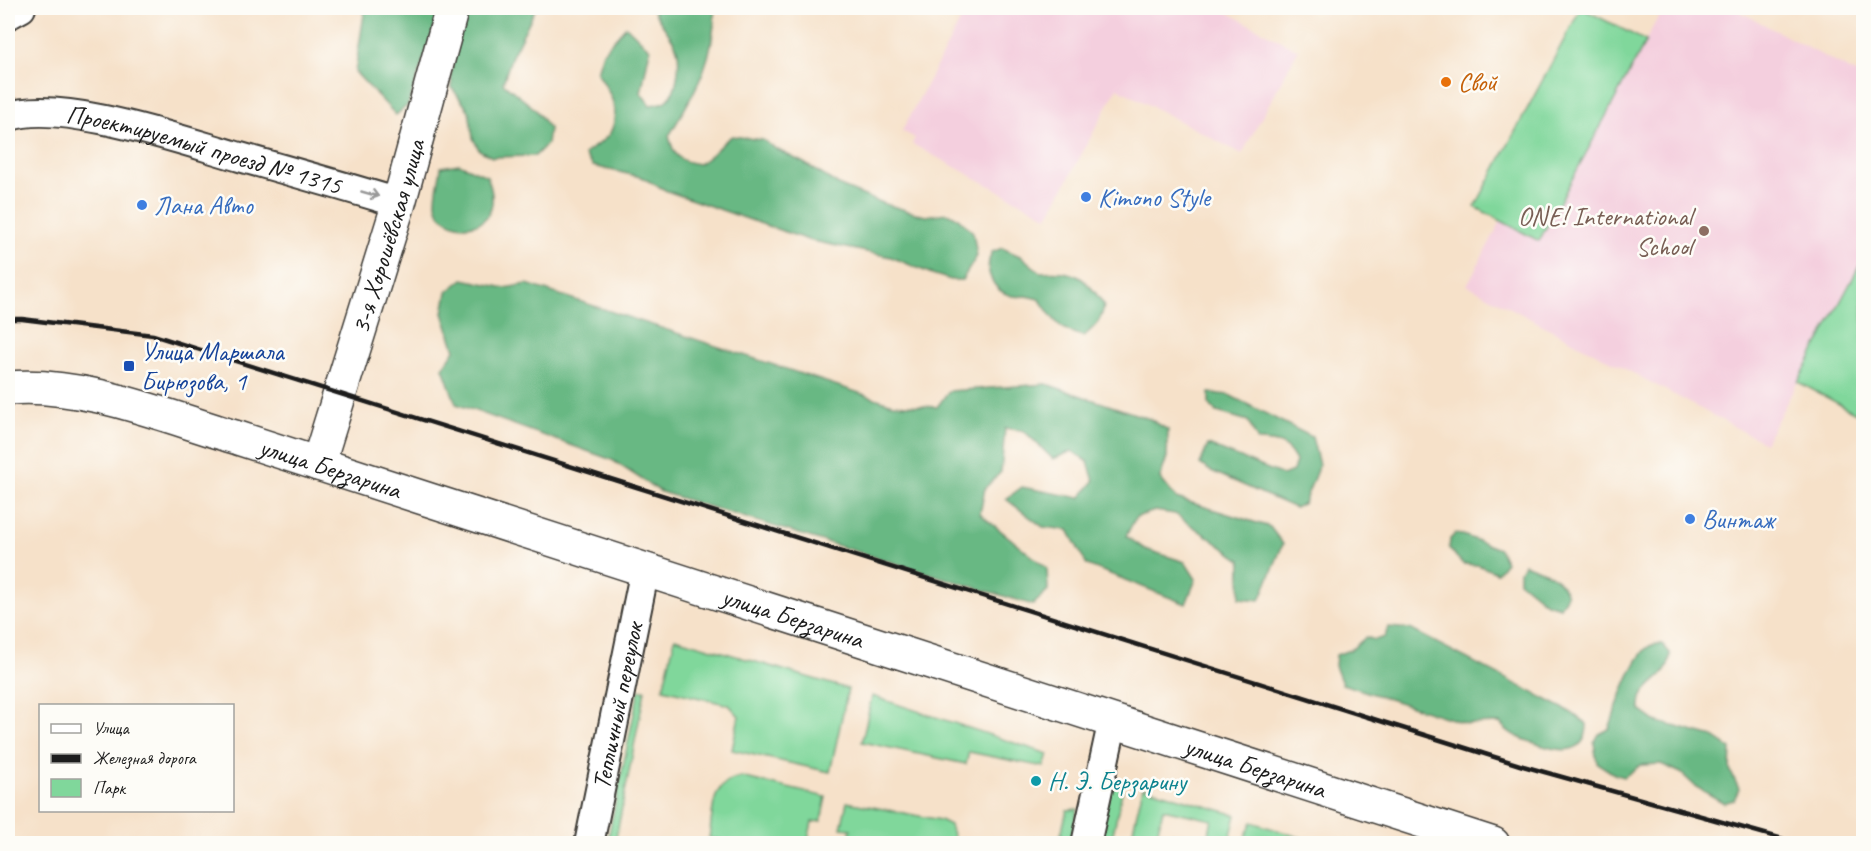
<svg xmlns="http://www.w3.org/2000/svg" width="1871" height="851" viewBox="0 0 1871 851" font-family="Caveat,sans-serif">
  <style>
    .built { fill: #f4cfde }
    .green { fill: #80d79b; stroke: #4e7a5c; stroke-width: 1.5 }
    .forest { fill: #68b883; stroke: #426a50; stroke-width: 1.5 }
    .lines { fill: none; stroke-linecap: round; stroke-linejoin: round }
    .minor-casing { stroke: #3d3a36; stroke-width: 32 }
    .tertiary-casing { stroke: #3d3a36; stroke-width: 36 }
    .minor { stroke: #fff; stroke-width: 28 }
    .tertiary { stroke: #fff; stroke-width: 33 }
    .rail { stroke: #1c1c1c; stroke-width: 4.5 }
    .oneway { stroke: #999 }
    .food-dot { fill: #e8710a; stroke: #fdfcf7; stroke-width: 2 }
    .shop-dot { fill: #3f7fe0; stroke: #fdfcf7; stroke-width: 2 }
    .education-dot { fill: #8d6e63; stroke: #fdfcf7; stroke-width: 2 }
    .transit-dot { fill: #1a4fb4; stroke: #fdfcf7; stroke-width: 2 }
    .culture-dot { fill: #0f9aa8; stroke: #fdfcf7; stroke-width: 2 }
    .labels { text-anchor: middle; stroke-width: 5; stroke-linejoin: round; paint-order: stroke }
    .food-label { font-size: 26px; fill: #c56008; stroke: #fdfcf7; text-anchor: start }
    .street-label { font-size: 26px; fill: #1c1c1c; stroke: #fdfcf7 }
    .shop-label { font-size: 26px; fill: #366cbe; stroke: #fdfcf7; text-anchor: start }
    .education-label { font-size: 26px; fill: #785e54; stroke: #fdfcf7; text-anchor: end }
    .transit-label { font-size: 26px; fill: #164399; stroke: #fdfcf7; text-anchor: start }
    .culture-label { font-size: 26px; fill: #0d838f; stroke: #fdfcf7; text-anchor: start }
  </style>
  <rect width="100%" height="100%" fill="#fdfcf7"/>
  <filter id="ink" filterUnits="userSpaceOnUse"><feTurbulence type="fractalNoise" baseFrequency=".0167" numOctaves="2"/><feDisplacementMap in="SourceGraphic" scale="12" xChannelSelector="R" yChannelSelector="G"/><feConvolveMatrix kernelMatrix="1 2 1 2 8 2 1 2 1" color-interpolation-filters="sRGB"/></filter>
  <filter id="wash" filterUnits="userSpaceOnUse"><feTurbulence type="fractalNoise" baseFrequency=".008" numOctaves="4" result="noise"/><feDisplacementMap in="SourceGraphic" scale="24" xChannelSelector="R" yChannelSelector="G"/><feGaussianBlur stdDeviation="1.35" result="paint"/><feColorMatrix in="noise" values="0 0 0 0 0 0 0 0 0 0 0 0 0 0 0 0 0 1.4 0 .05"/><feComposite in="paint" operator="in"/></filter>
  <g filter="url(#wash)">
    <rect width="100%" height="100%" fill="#f6e1c9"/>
    <g class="built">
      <path d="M 967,8 L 1219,8 L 1298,50 L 1242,154 L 1117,88 L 1048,217 L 912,144 L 915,138 L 902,131 Z"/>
      <path d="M 1663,8 L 1733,8 L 1863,77 L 1863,259 L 1765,443 L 1467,285 L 1501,221 L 1539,241 Z"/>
    </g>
    <g class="green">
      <path d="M 1581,8 L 1646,41 L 1539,241 L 1475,207 Z"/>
      <path d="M 1863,259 L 1863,417 L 1798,382 Z"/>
      <path d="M 675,638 L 848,689 L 830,772 L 732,750 L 739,716 L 729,705 L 663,689 Z"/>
      <path d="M 639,690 L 645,690 L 615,843 L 607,843 Z"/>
      <path d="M 872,696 L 1048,754 L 1044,767 L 969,752 L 966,764 L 862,742 Z"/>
      <path d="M 741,777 L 826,797 L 821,821 L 812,822 L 808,840 L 815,843 L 736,843 L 709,838 C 714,810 709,783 741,777 Z"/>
      <path d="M 1112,782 L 1123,788 L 1111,843 L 1097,844 Z"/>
      <path d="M 1143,787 L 1236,815 L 1229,843 L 1207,840 L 1212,820 L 1163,809 L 1155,843 L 1130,843 Z"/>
      <path d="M 847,802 L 940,820 L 950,825 L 954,838 L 953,843 L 848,843 L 851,829 L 841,828 Z"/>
      <path d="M 1078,809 L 1070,843 L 1059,843 L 1067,810 Z"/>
      <path d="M 1252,822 L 1317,843 L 1248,843 L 1245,837 Z"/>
    </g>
    <g class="forest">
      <path d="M 365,8 L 441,8 L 408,105 L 396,115 L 355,72 Z"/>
      <path d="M 477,8 L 536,8 L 511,58 L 503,83 L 535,109 L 549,128 L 547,144 L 535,156 L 492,157 L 479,150 L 473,138 L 469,111 L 452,88 L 451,74 L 460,24 Z"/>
      <path d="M 652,8 L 715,8 C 714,63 696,90 669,136 C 674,157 678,161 699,164 C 714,155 718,145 732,136 L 763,140 L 776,149 L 804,163 L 840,186 L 882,203 L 925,216 L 947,213 L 958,218 L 973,232 L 977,256 L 962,280 L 951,280 L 932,274 L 891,257 L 808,240 L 667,191 L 641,177 L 593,166 L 584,154 C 592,148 605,141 610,133 C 622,110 609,91 597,72 L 603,52 L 626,26 L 650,49 L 641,93 L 650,105 C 654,104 661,104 665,102 C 678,94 682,57 675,44 C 668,31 658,21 652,8 Z"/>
      <path d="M 459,164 L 487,176 C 512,238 440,236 436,204 C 435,193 440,178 441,167 Z"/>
      <path d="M 1002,248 L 1022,257 L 1040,272 C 1075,269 1085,276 1104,305 C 1102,320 1096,326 1084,336 C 1060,332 1053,319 1040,300 C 1036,298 1031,297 1027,296 C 1022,296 1017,297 1012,296 C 992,291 983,270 992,252 Z"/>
      <path d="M 463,279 L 505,288 L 527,284 L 893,404 L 937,407 L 949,391 L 1046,384 L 1150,419 L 1168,430 L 1167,457 L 1160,478 L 1176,498 L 1270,527 L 1283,544 L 1260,600 L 1240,598 L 1241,560 L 1175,514 L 1155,511 L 1136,517 L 1126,536 L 1145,549 L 1185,562 L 1196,579 L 1186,604 L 1087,565 L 1068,530 L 1043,527 L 1006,499 L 1022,487 L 1080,498 L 1094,481 L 1088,462 L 1072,451 L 1053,459 L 1024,431 L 1005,428 L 1001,472 L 985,488 L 980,514 L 1047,568 L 1048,590 L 1033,605 L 661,492 L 612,460 L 456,404 L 443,368 L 455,350 L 443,313 L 447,292 Z"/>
      <path d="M 1209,393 L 1229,395 L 1312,437 L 1319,465 L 1304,503 L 1295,508 L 1209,470 L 1200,464 L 1208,445 L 1283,475 L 1293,471 L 1296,461 C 1286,442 1278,442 1258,441 L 1248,421 L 1217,412 L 1209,404 Z"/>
      <path d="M 1455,534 L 1463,535 L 1499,549 L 1506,562 L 1497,573 L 1478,565 L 1463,564 L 1449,549 L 1450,539 Z"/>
      <path d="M 1524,564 C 1542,571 1561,575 1567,595 L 1560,607 L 1546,603 L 1519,581 L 1519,573 Z"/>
      <path d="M 1388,627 L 1410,629 L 1570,712 L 1587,724 C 1587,756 1560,752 1537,744 C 1523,739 1510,736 1500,723 L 1467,724 L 1342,684 L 1335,666 L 1336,655 L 1352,649 L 1366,637 L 1375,640 L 1385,637 Z"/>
      <path d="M 1662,644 L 1670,653 C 1670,678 1652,678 1642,696 C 1640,700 1640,706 1640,710 L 1655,721 L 1713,737 L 1731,749 L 1730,770 L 1739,789 L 1734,800 L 1724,803 L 1696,787 L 1681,773 L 1661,764 L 1641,765 L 1624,777 L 1614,774 L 1597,763 L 1594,743 L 1599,734 L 1609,729 C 1615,712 1634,651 1652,645 C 1655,644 1659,644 1662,644 Z"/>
    </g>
  </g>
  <g filter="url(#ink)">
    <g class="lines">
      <g class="minor-casing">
        <g id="minor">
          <path d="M 8,15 L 21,8"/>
          <path id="s1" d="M 8,117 C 57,97 187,142 240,157 C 293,172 346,187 399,203"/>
          <path id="s2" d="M 589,844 L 645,569"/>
          <path d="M 1086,844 L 1113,720"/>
        </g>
      </g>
      <g class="tertiary-casing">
        <g id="tertiary">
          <path id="s3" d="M 8,388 C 82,381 167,417 238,438 L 1493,844"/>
          <path id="s4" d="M 318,464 L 399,203 L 452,8"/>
        </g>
      </g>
      <use href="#minor" class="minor"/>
      <use href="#tertiary" class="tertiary"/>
      <path class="rail" d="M 8,319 L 22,319 L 153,335 L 1523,766 L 1801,844"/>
    </g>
    <defs><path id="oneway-shaft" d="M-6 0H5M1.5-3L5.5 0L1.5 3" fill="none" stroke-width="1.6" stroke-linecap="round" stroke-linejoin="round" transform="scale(1.5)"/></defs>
    <use class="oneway" href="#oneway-shaft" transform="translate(370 194) rotate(16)"/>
  </g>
  <circle class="food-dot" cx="1446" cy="82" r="6"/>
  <g class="shop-dot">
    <circle cx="1086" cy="197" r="6"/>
    <circle cx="142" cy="205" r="6"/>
    <circle cx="1690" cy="519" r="6"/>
  </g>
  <circle class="education-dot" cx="1704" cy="231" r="6"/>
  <rect class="transit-dot" x="123" y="360" width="12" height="12" rx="3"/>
  <circle class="culture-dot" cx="1036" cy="781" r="6"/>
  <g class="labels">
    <g class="food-label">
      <text x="1458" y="91">Свой</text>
    </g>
    <g class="street-label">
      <text dy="9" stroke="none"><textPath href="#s1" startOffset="201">Проектируемый проезд № 1315</textPath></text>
      <text dy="9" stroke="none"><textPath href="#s4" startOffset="238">3-я Хорошёвская улица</textPath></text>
      <text dy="9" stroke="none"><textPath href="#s3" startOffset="334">улица Берзарина</textPath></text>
      <text dy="9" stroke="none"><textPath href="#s3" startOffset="820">улица Берзарина</textPath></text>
      <text dy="9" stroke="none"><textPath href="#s2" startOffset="141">Тепличный переулок</textPath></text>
      <text dy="9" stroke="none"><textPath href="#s3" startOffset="1306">улица Берзарина</textPath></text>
    </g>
    <g class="shop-label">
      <text x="1098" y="206">Kimono Style</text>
      <text x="154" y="214">Лана Авто</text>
      <text x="1702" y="528">Винтаж</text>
    </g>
    <g class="education-label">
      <text x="1692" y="225">ONE! International<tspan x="1692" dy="30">School</tspan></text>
    </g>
    <g class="transit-label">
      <text x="141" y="360">Улица Маршала<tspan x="141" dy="30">Бирюзова, 1</tspan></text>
    </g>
    <g class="culture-label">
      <text x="1048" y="790">Н. Э. Берзарину</text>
    </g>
  </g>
  <rect width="1871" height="851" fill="none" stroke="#fdfcf7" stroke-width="30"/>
  <rect x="39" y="704" width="195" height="108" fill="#fdfcf7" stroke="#a3a29f" stroke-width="1.5"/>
  <rect x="51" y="724" width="30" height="9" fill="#ffffff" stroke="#a3a29f" stroke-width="1.5"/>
  <text x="93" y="734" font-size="18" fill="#1c1c1c">Улица</text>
  <rect x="51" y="754" width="30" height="9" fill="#1c1c1c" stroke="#a3a29f" stroke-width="1.5"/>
  <text x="93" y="764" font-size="18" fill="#1c1c1c">Железная дорога</text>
  <rect x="51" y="779" width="30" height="18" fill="#80d79b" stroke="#a3a29f" stroke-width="1.5"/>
  <text x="93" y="794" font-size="18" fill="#1c1c1c">Парк</text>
</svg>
